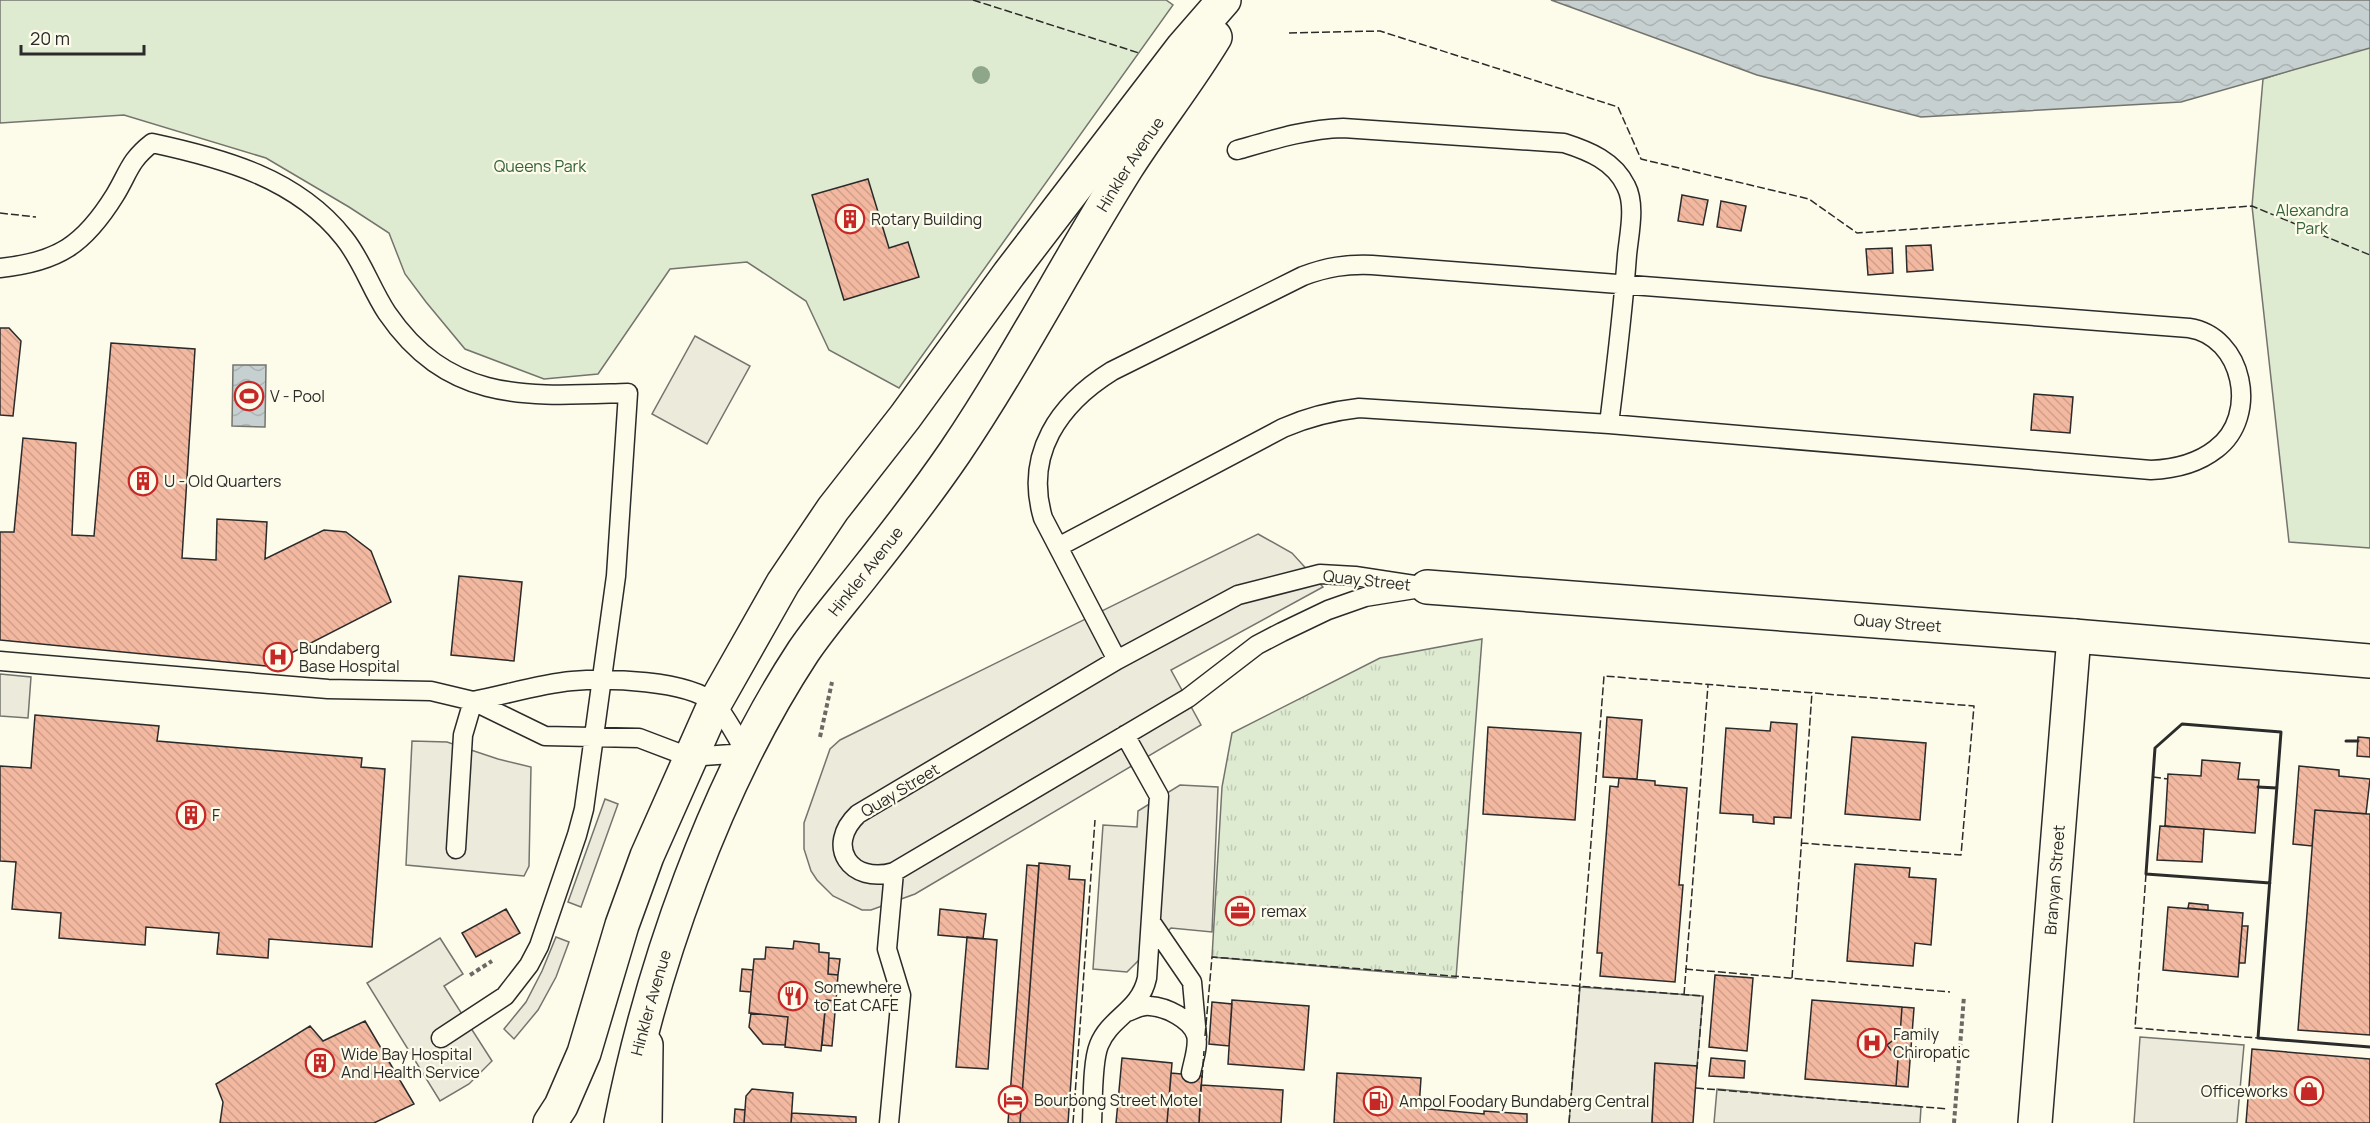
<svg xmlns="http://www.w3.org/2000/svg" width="2370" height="1123" font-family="Manrope,sans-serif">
<defs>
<pattern id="grass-tufts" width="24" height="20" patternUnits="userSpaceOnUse" patternTransform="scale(1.5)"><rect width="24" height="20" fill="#deebd1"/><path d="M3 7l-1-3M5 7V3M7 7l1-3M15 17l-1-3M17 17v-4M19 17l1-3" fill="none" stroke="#bfcab4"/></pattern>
<pattern id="water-waves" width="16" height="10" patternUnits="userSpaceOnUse" patternTransform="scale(1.5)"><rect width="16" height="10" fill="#c7d0d0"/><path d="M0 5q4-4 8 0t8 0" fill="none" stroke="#abb3b3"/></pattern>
<pattern id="building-back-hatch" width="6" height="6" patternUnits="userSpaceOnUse" patternTransform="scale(1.5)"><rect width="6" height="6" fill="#f2b8a0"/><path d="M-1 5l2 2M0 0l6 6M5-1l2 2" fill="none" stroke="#d09e8a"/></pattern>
</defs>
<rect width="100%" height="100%" fill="#fdfbea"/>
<path fill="url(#grass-tufts)" stroke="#74746e" stroke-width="1.5" d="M1482,639L1456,978L1212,957L1222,787L1232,733L1380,658Z"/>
<path fill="#deebd1" stroke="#74746e" stroke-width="1.5" d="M0,0H1166L1173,5L899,388L829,350L806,301L747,262L670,269L598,374L544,379L465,349L426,302L405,274L389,233L349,207L266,158L124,115L0,123Z
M2370,45V548L2289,542L2252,206L2263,79Z"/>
<path fill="#eceadb" stroke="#74746e" stroke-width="1.5" d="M695,336L750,366L707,444L652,414Z
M1258,534L1292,553L1323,587L1171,670L1201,725L915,894L871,910H862L833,896L817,880L811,871L804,849V823L830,749L840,740Z
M0,674L31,677L28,718L0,716Z
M412,741L447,742L498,759L531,767L529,866L524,876L406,865Z
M1180,785L1218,787L1212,932L1171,928L1127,972L1093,969L1103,825L1137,827L1138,811Z
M605,799L618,804L581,907L568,902Z
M556,937L569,942L556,977L538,1010L514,1039L504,1029L526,1002L542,971Z
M440,938L463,974L444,986L492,1061L469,1084L440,1101L367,983Z
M1580,987L1703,996L1697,1066L1655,1064L1652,1123H1569Z
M2140,1037L2244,1045L2237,1123H2134Z
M1717,1089L1921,1107L1920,1123H1714Z"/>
<path fill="url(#water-waves)" stroke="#74746e" stroke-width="1.5" d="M1551,0H2370V48L2181,102L1921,117L1757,75Z
M233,365H266L265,427L232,426Z"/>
<path fill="url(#building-back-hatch)" stroke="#2b2b2b" stroke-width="1.5" d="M868,179L889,248L908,242L919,277L844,300L812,195Z
M1682,195L1708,200L1703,225L1678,221Z
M1721,201L1746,206L1741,231L1717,227Z
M1931,245L1933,270L1907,272L1906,246Z
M1892,248L1893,273L1868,275L1866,249Z
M0,328H9L21,341L13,416L0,415Z
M111,343L195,349L182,558L216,560L217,519L267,522L265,559L324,530L346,532L371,551L391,602L266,666L0,640V532H14L23,438L76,443L72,535L94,536Z
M2034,394L2073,397L2070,433L2031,430Z
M459,576L522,582L514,661L451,655Z
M35,715L159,726L157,741L362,758L361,767L385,769L372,947L269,939L268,958L217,954L219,933L146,927L145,945L59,938L61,913L12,909L16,862L0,861V766L31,768Z
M1607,717L1642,720L1637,779L1603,777Z
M1771,722L1797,724L1791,818L1774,817V824L1753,822V815L1720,813L1726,728L1770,731Z
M1488,727L1581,733L1575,820L1483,814Z
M1852,737L1926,743L1920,820L1845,814Z
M2358,737L2370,738V757L2357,756Z
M2202,760L2240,763L2238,779L2259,780L2255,833L2165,826L2168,774L2201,776Z
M2299,766L2339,770V776L2370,779L2366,814L2315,810L2312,846L2293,844Z
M1619,778L1655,781V785L1687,788L1679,885H1683L1675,982L1600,976L1602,953H1597L1610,786L1618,787Z
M2315,810L2370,814V1035L2298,1030Z
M2160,826L2204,829L2202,862L2157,860Z
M1039,863L1070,866L1069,879L1085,880L1068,1123H1020Z
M1855,864L1910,868L1909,877L1936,879L1931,945L1915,943L1913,966L1847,961Z
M1027,865L1039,866L1020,1123H1008Z
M2189,903L2208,905V910L2188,908Z
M2168,907L2243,913L2238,977L2163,970Z
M506,909L520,933L476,957L462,933Z
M940,909L986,914L983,939L938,935Z
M2242,926H2248L2245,963H2239Z
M967,937L997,940L988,1069L956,1067Z
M794,941L819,944V952L829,953L828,974L838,975L836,1001L826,1000L821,1051L785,1047L788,1017L749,1013L754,959H765L766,947L793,949Z
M829,958L840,959L838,975L828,974Z
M742,969L753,970L751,992L740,991Z
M1715,975L1753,978L1747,1051L1709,1047Z
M826,1000L836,1001L832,1046L822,1045Z
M1232,1000L1309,1006L1304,1070L1228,1064Z
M1812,1000L1902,1007L1900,1035L1887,1045L1898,1059L1896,1086L1805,1079Z
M1212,1002L1232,1004L1229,1046L1209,1044Z
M1902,1007L1914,1008L1908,1087L1896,1086L1898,1059L1887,1045L1900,1035Z
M751,1013L788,1017L785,1045L763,1044L749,1027Z
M365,1021L414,1104L374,1123H220L223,1102L216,1084L310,1026L323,1041Z
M2252,1049L2370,1059V1123H2246Z
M1122,1058L1172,1063L1167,1123H1116Z
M1711,1058L1745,1061L1744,1078L1709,1076Z
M1655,1063L1697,1066L1693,1123H1652Z
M1171,1073L1202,1076L1199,1123H1167Z
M1337,1073L1421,1078L1419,1108L1484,1114V1111L1527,1114V1123H1334Z
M1201,1085L1283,1090L1281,1123H1199Z
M752,1089L793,1093L791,1123H744L746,1096Z
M735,1109L745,1110L744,1123H734Z
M792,1113L856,1117V1123H791Z"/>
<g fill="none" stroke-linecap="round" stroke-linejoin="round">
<g stroke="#2b2b2b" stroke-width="21">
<path id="service" d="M1237,150C1272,140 1306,129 1343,128L1564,143C1589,151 1614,161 1626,186C1636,205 1629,234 1627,255C1623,311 1616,368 1609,424
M0,268C58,262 84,245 115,195C129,172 129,161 152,143C222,158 297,178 344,238C362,260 371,289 387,313C450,405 530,396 628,393L616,576L584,809L577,835L539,946L529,965L505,996L441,1038
M1060,546L1283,428C1308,417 1332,411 1359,408L1609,424L2151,470C2175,469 2197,464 2216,449C2260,416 2243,336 2189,328L1372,265C1346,264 1327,267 1303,276L1112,371C1059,404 1024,454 1043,518L1117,660
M1320,574L1355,576L1427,587L1365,597L1328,610L1282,632L1257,645L1188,698L894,872C851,885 824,846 858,814L1117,660L1238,595Z
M0,661L328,689L431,691L473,701L545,736L639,738L689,757L746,753C739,741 723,711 714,703C687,680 607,678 572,681C539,684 505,695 473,701
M456,849L463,735L473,701
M1151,922L1192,982L1197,1037
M1127,1012C1135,1009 1142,1005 1150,1006C1166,1007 1191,1019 1196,1035C1199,1046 1193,1062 1191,1073
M889,1123L901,995L887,949L894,872
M1092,1123C1093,1102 1092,1062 1099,1045C1110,1017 1140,1011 1147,978L1159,796L1125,735"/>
</g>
<g stroke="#2b2b2b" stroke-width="36">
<g id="minor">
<path id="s1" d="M1427,587L2074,636L2370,661"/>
</g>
</g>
<g stroke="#2b2b2b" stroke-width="36">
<g id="tertiary">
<path id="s2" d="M2035,1123L2074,636"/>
</g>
</g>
<g stroke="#2b2b2b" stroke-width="36">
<path id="secondary" d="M645,1123L646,1045"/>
</g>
<g stroke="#2b2b2b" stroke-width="36">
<g id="primary">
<path d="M550,1123L561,1106L584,1053L622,925L647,856L715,703L783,583L833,509L905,417L1009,274L1183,47L1224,0"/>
<path id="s3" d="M621,1123C652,966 715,786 803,652C822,624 844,599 865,572C896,533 927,493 955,452C1017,360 1068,261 1127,167C1155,123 1188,82 1215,37"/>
</g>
</g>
<path stroke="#6a6964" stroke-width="4" stroke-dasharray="4.5 3" stroke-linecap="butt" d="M820,737L832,682
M470,975L492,961
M1954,1123L1964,996"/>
<use href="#service" stroke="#fdfbea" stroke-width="18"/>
<use href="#minor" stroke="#fdfbea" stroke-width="33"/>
<use href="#tertiary" stroke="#fdfbea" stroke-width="33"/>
<use href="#secondary" stroke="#fdfbea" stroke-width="33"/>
<use href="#primary" stroke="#fdfbea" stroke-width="33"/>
<path stroke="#2b2b2b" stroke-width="1.5" stroke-dasharray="8 3" stroke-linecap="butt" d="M973,0L1139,53
M1289,33L1380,31L1618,107L1641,159L1809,199L1857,233L2252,206L2370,255
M0,213L36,217
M2153,777L2168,779
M2146,874L2135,1028L2258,1038
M1685,969L1950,992
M1792,978L1812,692
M1684,995L1708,685
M1205,1036L1212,957L1703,996L1697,1069
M1202,1078L1204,1051
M1696,1088L1948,1109
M1073,1123L1095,820
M1569,1123L1604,676L1974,706L1961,855L1801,843"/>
<path stroke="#2b2b2b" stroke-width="3" d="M2346,741H2358
M2258,787L2277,788
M2270,883L2146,874L2155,748L2182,724L2281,732L2258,1038L2370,1047"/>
</g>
<circle fill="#8ea78a" cx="981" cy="75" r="9"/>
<defs>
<g id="building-ring" transform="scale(1.5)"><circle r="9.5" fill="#fdfbea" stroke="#c62828" stroke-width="1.5"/><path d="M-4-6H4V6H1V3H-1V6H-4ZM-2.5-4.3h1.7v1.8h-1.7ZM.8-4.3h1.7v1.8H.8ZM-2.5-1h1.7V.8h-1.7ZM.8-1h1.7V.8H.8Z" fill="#c62828"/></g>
<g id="stadium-ring" transform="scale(1.5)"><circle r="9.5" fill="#fdfbea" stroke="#c62828" stroke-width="1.5"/><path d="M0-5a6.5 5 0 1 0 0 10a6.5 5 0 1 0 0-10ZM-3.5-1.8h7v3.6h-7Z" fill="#c62828"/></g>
<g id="hospital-ring" transform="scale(1.5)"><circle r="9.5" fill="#fdfbea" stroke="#c62828" stroke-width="1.5"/><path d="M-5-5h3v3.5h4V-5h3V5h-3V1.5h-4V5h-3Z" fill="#c62828"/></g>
<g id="office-ring" transform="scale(1.5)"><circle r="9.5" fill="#fdfbea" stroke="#c62828" stroke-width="1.5"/><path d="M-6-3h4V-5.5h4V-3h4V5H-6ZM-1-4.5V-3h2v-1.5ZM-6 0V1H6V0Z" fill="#c62828"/></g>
<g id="restaurant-ring" transform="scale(1.5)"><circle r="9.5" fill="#fdfbea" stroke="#c62828" stroke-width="1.5"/><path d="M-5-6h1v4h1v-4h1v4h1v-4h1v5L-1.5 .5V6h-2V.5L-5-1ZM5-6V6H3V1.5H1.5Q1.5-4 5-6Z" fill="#c62828"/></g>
<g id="shop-ring" transform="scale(1.5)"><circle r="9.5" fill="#fdfbea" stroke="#c62828" stroke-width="1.5"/><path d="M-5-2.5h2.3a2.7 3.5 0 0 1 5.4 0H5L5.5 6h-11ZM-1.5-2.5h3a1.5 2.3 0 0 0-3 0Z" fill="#c62828"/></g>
<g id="hotel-ring" transform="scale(1.5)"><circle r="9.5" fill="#fdfbea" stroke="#c62828" stroke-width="1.5"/><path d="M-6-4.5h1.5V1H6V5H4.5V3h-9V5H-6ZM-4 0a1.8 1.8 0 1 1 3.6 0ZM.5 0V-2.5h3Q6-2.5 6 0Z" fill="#c62828"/></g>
<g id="fuel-ring" transform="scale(1.5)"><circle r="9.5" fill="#fdfbea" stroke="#c62828" stroke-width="1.5"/><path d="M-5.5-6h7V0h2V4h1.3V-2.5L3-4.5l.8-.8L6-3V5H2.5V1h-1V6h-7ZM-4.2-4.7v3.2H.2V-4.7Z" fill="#c62828"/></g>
</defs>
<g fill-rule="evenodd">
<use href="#building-ring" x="850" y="219"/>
<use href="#stadium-ring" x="249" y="396"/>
<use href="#building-ring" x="143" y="481"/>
<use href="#hospital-ring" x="278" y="657"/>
<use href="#building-ring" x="191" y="815"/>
<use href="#office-ring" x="1240" y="911"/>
<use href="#restaurant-ring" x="793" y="996"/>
<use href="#hospital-ring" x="1872" y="1043"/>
<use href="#building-ring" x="320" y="1063"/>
<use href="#shop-ring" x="2309" y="1091"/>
<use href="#hotel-ring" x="1013" y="1100"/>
<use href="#fuel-ring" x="1378" y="1101"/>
</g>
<g text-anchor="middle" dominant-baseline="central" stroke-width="4.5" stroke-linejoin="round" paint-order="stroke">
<g font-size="16" fill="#2b2b2b" stroke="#fdfbea">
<text stroke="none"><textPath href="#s3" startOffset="1096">Hinkler Avenue</textPath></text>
<text stroke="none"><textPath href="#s3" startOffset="610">Hinkler Avenue</textPath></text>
<text transform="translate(1367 580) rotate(6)">Quay Street</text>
<text stroke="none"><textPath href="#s1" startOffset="472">Quay Street</textPath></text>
<text transform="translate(900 790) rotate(-31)">Quay Street</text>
<text stroke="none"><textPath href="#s2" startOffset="244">Branyan Street</textPath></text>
<text stroke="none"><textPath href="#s3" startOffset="124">Hinkler Avenue</textPath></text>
</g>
<g font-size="16" fill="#34623c" stroke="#fdfbea">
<text x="540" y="166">Queens Park</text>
<text x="2312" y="210">Alexandra<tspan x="2312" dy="18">Park</tspan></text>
</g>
<g font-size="16" fill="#2b2b2b" stroke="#fdfbea" text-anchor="start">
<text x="871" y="219">Rotary Building</text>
<text x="270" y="396">V - Pool</text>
<text x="164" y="481">U - Old Quarters</text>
<text x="299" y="648">Bundaberg<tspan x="299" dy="18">Base Hospital</tspan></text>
<text x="212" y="815">F</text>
<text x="1261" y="911">remax</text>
<text x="814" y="987">Somewhere<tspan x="814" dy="18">to Eat CAFE</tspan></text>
<text x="1893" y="1034">Family<tspan x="1893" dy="18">Chiropatic</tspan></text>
<text x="341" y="1054">Wide Bay Hospital<tspan x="341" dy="18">And Health Service</tspan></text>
<text x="2288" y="1091" text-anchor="end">Officeworks</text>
<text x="1034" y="1100">Bourbong Street Motel</text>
<text x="1399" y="1101">Ampol Foodary Bundaberg Central</text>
</g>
</g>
<path d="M21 45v9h123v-9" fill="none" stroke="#2b2b2b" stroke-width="3"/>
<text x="30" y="45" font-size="18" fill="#2b2b2b" stroke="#fdfbea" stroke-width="4.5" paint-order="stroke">20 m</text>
</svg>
